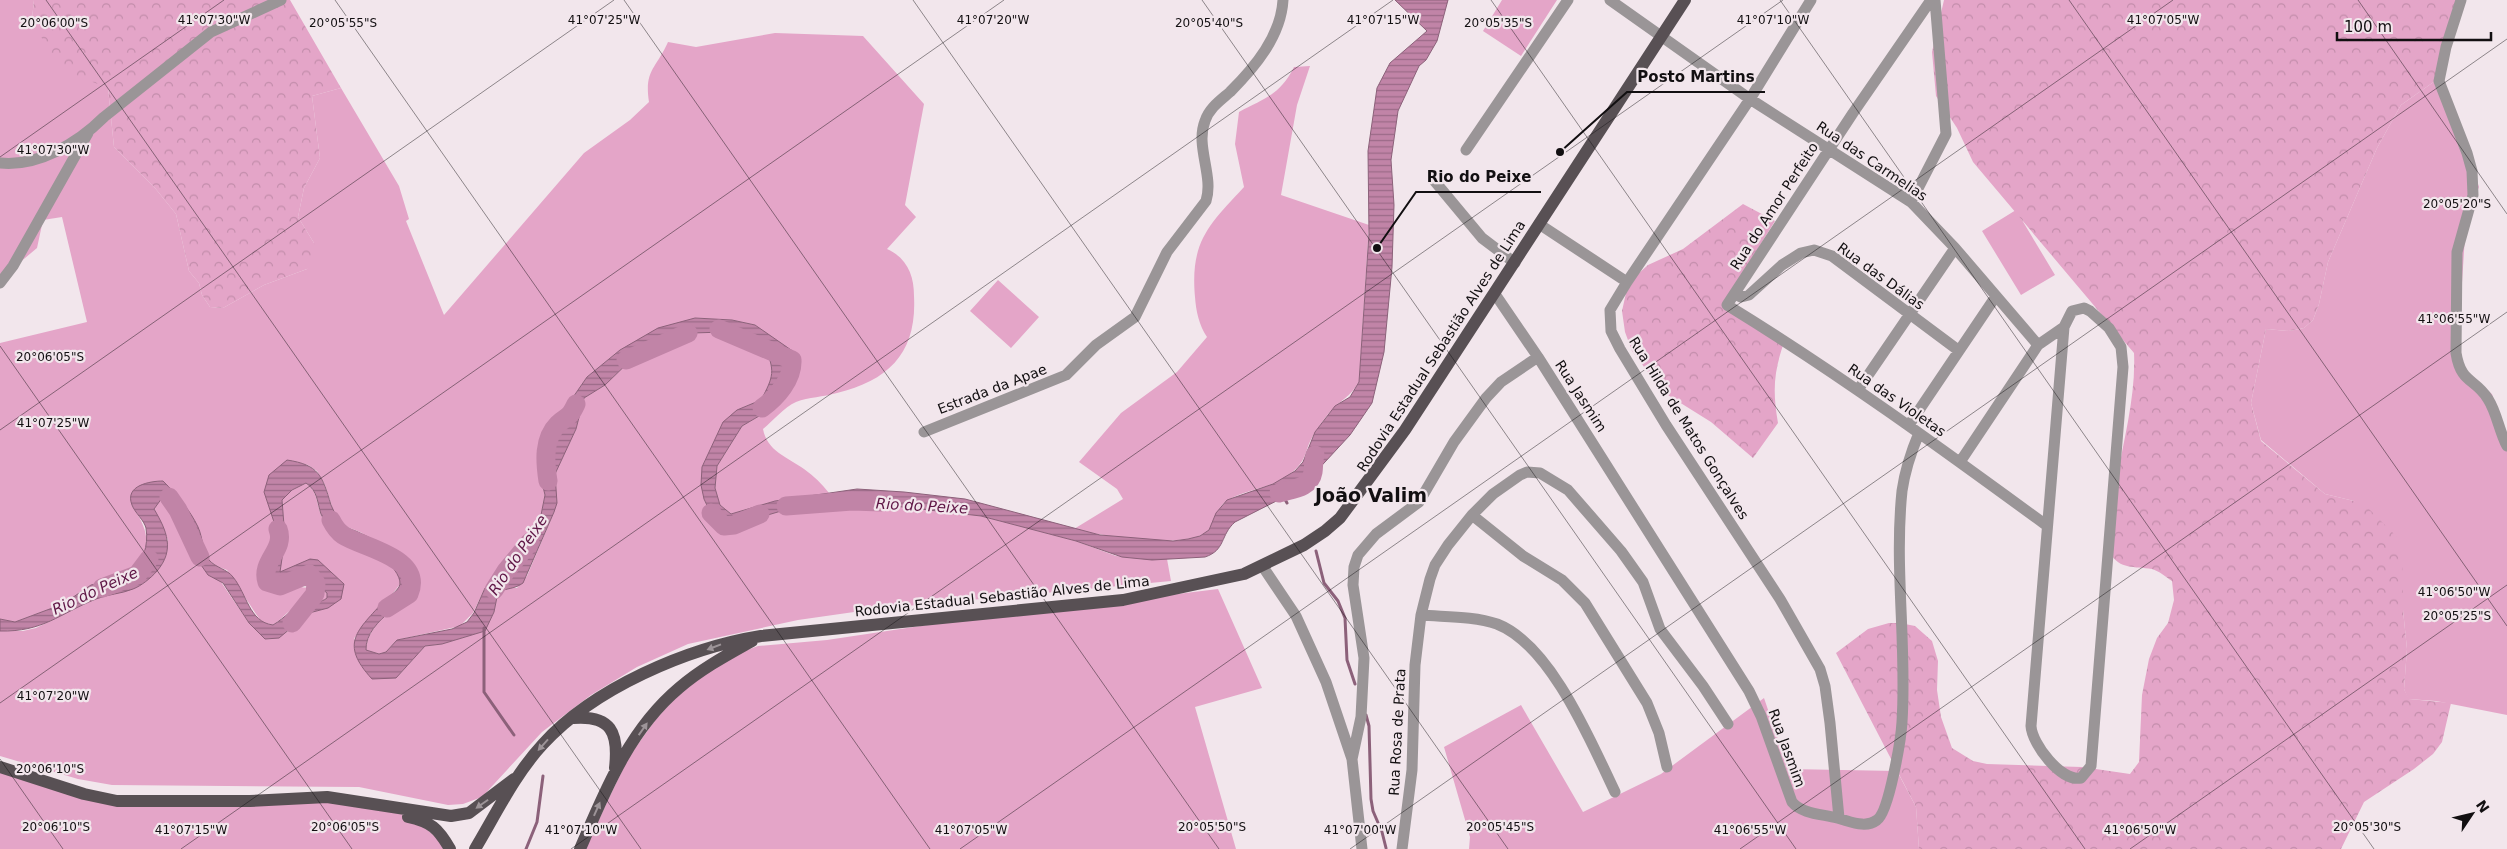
<svg xmlns="http://www.w3.org/2000/svg" width="2507" height="849" font-family="'DejaVu Sans',sans-serif">
<defs>
<pattern id="forest-crowns" width="20" height="18" patternUnits="userSpaceOnUse" patternTransform="scale(1.25)"><rect width="20" height="18" fill="#e4a5c8"/><path d="M2 6a3 3 0 1 1 6 0M12 15a3 3 0 1 1 6 0" fill="none" stroke="#c38dab"/></pattern>
<pattern id="water-rules" width="6" height="5" patternUnits="userSpaceOnUse" patternTransform="scale(1.25)"><rect width="6" height="5" fill="#c184a7"/><path d="M0 2.5h6" fill="none" stroke="#9b6a87"/></pattern>
</defs>
<rect width="100%" height="100%" fill="#f2e6ec"/>
<path fill="#e4a5c8" d="M0,0H34L32,19L108,88L114,147L155,188L176,214L189,271L199,283L202,295L210,307L223,308L264,285L307,269L314,243L298,217L304,188L320,158L312,96L341,88L399,186L409,219L406,221L444,315L584,153L630,120L649,102C644,70 656,69 668,42L696,47L775,33L863,36L924,104L905,205L916,217L887,249C907,258 914,275 914,296C917,352 890,380 837,393C823,397 809,397 796,402C784,407 773,421 763,429C767,451 787,457 804,469C814,476 822,484 829,493L775,501L731,514L720,505L715,488L717,466L742,426L771,409L794,360L793,352L755,325L732,320L695,318L620,350L587,377L567,406L539,470L545,495L541,515L510,567L485,588L473,613L460,626L397,640L386,652L379,654L366,650C366,624 403,602 417,583L362,533L343,525L334,513L325,485L317,471L308,465L287,460L275,521L276,546L267,570C277,575 290,584 301,587C311,589 318,585 327,593V598C318,605 303,602 292,609C285,614 280,621 273,625L262,623L227,570L216,566L210,561L204,550L198,528L163,481L132,505C151,535 151,546 133,577L91,585L63,604L15,622L0,619V343L87,322L62,217L43,220L37,248L0,279Z
M1502,0H1557L1521,56L1483,31Z
M1310,66L1297,105L1281,195L1369,225L1359,382C1350,396 1347,396 1336,406C1329,412 1322,422 1317,430C1301,451 1312,460 1284,478C1267,489 1245,490 1228,500C1215,508 1217,523 1208,531C1186,550 1101,536 1074,529L1123,499L1117,489L1079,462L1121,413L1177,372L1207,337C1199,325 1196,311 1195,297C1190,241 1209,225 1244,187L1235,144L1239,112C1265,98 1280,95 1294,67Z
M2435,81H2444L2479,187L2466,220L2459,330V362L2470,377L2492,394L2507,444V715L2436,701L2408,699L2404,689L2407,649L2403,610L2354,501L2325,494L2261,440L2251,403L2266,329L2289,331L2304,328L2313,320L2319,304L2328,262L2377,148L2401,105Z
M2016,210L2055,275L2021,295L1982,231Z
M998,280L1039,317L1011,348L970,311Z
M706,331L725,332L765,347C775,372 774,376 761,400L744,407L704,462V499L713,518L724,528L808,503L842,500L981,516L1076,541L1116,556L1167,559L1171,581L875,609L798,620L688,644L637,667L591,695L542,732L482,797L463,804L448,805L359,787L112,785L78,779L0,756V631H23L36,628L95,599L131,589L168,540L154,509L162,497C176,503 187,524 191,538L249,623L265,638L271,639L291,630L296,622L309,613L328,608L340,580L336,577L279,573L285,538L282,500L292,490L306,483C318,492 316,502 321,515C325,523 337,531 344,538C358,536 366,545 377,553C386,559 402,570 401,582C401,586 360,629 354,639L396,678L425,646L442,644L485,631L494,612L498,592L507,588H517L527,576L554,512L555,474L576,429L584,398L605,385L637,354L692,333Z
M1218,589L1262,688L1195,707L1236,849H585L628,758L656,719L681,692L703,675L742,652L758,646L827,640L927,625Z
M1764,698L1788,769L1897,771L1916,807L1919,849H1469L1470,837L1444,747L1521,705L1583,812L1661,774Z
M0,770L82,796L352,801L412,817L450,849H0Z"/>
<path fill="url(#forest-crowns)" d="M34,0H290L341,88L312,96L320,158L304,188L298,217L314,243L319,259L307,269L264,285L223,308L210,307L202,295L199,283L189,271L176,214L155,188L114,147L108,88L67,72L49,52L32,19Z
M1944,0H2462L2435,81L2401,105L2377,148L2328,262L2319,304L2313,320L2304,328L2289,331L2266,329L2251,403L2261,441L2325,494L2354,501L2369,509L2398,538L2402,553L2403,610L2407,649L2404,689L2409,699L2451,703L2442,742L2433,754L2414,769L2364,802L2341,849H1919L1916,807L1836,653L1868,629L1889,623H1900L1915,626L1932,641L1938,661L1937,690L1941,717L1952,748L1973,761L1987,764L2082,767L2130,774L2139,762L2142,695L2149,659L2157,638L2168,623L2174,600L2172,581C2166,577 2159,571 2152,569C2134,566 2120,570 2110,553C2112,528 2113,503 2117,479C2124,438 2136,395 2134,353L1973,162L1957,128L1936,96L1932,52Z
M1743,204L1775,221L1726,300L1786,337C1774,369 1772,389 1778,423L1753,458L1711,422L1663,392L1632,351L1625,332L1622,311L1626,293L1638,274L1648,265L1683,249Z"/>
<path fill="url(#water-rules)" stroke="#8c617a" d="M1395,0H1448L1437,41L1426,60L1419,66L1398,111L1391,160L1394,205L1392,267L1384,352L1372,403L1350,435L1300,489L1235,522C1220,535 1226,550 1205,557L1152,560L1122,557L1076,541L981,516L842,500L808,503L724,528L713,518L704,499L701,485L702,467L723,422L737,410L761,400C774,376 775,371 765,347L725,332L692,333L637,354L605,385L584,398L576,429L555,474L557,503L554,512L523,583C515,589 507,588 498,592L494,612L485,631L442,644L425,646L396,678L372,679C339,643 357,631 385,600C390,596 396,592 399,587C407,573 365,539 353,537C348,536 343,538 338,537C331,531 325,523 321,514C317,502 318,491 306,483L292,490L282,500L285,538L280,572L310,559L318,560L344,584L341,599L328,608L309,613L279,638L265,639L249,623L223,583L208,575L199,562L187,526L166,499L162,498L154,509C167,531 175,550 157,571C151,578 141,586 133,589C121,594 108,594 96,599C59,614 43,632 0,631V619L15,622L63,604L91,585L133,577C142,561 149,547 146,528C144,520 135,513 132,505C124,485 151,481 163,481C177,495 190,510 198,527C203,538 202,550 209,560C216,568 227,569 233,577C247,594 249,622 273,625C285,618 294,606 308,603C315,601 321,603 327,598V593C311,578 285,593 268,578L267,570L276,546V528L264,492L269,475L287,460C319,465 322,475 331,505C334,511 337,520 342,525C347,529 355,530 360,533C382,543 403,559 417,579C416,601 365,618 366,650L379,654L386,652L397,640L452,629L467,622L474,613L485,588L510,567L541,515L545,495L539,470L567,406L587,377L620,350L658,328L695,318L732,320L755,325L794,352L795,356L771,409L742,426L717,466L715,488L720,505L731,514L775,501L857,489L904,492L965,499L1100,535L1173,541L1188,539L1200,536L1209,530L1216,513L1227,500L1273,484L1295,471L1303,462L1315,432L1335,406L1350,397L1359,382L1369,234L1368,151L1377,88L1390,63L1427,31Z"/>
<g fill="none" stroke-linecap="round" stroke-linejoin="round">
<path stroke="#8c617a" stroke-width="3" d="M1282,494L1287,503
M1316,551L1324,583L1338,601L1345,618L1347,660L1355,684
M484,628V692L514,735
M1366,715L1369,726L1371,799L1373,811L1382,832L1386,848
M526,849L537,822L543,776"/>
<path stroke="#c184a7" stroke-width="19" d="M719,329L792,360C793,379 777,397 762,408
M626,360L688,333
M548,481C545,462 543,439 558,424C568,415 569,419 576,404
M1279,493C1291,489 1310,489 1313,472C1314,466 1313,461 1315,455
M169,497L178,510L200,557
M786,506L852,501L881,502
M711,513L724,526L734,525L760,514
M331,520C334,526 337,531 343,535C363,548 424,557 409,594L387,608
M278,529C286,550 260,561 267,582L280,586L309,574L316,583L315,594L292,623
M102,588L137,575L149,559
M494,590L506,571L530,542"/>
<path stroke="#9a9597" stroke-width="11" d="M1610,0L1750,99L1911,202L1955,248L2038,345
M1811,0L1750,99L1627,282L1610,310L1611,331L1620,349L1666,425L1780,599L1820,669L1825,686L1830,723L1839,818
M1931,0L1853,113L1727,305C1838,373 1942,449 2046,525
M2461,0L2446,47L2439,81L2467,153L2472,171L2473,195L2457,252L2456,353C2461,384 2475,378 2488,399C2497,413 2499,431 2507,446
M1466,150L1568,0
M0,163C38,167 78,143 104,117L211,32L281,0
M1432,178L1482,238L1515,263
M1911,202L1946,134L1935,0
M1539,224L1627,282
M0,283L13,266L88,133
M1495,294L1538,357L1749,691L1761,716L1792,802C1802,814 1822,814 1837,818C1850,821 1865,829 1877,820C1889,812 1901,739 1902,722C1907,645 1894,568 1902,491C1905,470 1911,452 1919,433
M1735,294L1741,297L1749,295L1782,265L1801,253L1814,250L1832,256L1958,350
M1858,390L1955,248
M1909,425L1996,296
M924,432L1066,375L1096,345L1135,317L1167,252L1206,201C1214,176 1195,146 1205,121C1209,108 1221,100 1230,92C1255,67 1281,36 1283,0
M1960,462L2038,345L2064,327L2072,311L2084,308L2090,311L2109,328L2121,347L2123,367L2091,766L2081,778C2061,782 2032,744 2031,726L2064,327
M1472,515L1523,556L1562,580L1585,603L1647,703L1659,733L1667,767
M1263,567L1296,616L1326,682L1352,759L1362,849
M1421,615C1445,617 1474,616 1497,624C1551,645 1591,742 1615,792
M1352,759L1361,717L1364,658L1353,585L1354,567L1358,555L1376,534L1419,502L1454,442L1486,398L1501,382L1538,357
M1402,849L1412,770L1415,665L1421,615L1430,579L1435,565L1448,545L1472,515L1493,494L1520,475L1527,472L1540,473L1568,490L1621,551L1643,582L1660,629L1703,686L1728,724"/>
<path stroke="#585054" stroke-width="12" d="M573,718C611,715 619,732 615,768
M0,767L84,794L117,801H250L327,797L451,816L469,813L514,779
M408,817C431,822 438,828 450,849
M475,849C496,814 515,774 543,744C594,688 687,648 761,636L1123,600L1244,574L1304,545L1325,531L1340,518L1405,430L1685,0
M580,849C605,791 629,730 679,688C701,669 727,655 752,641"/>
</g>
<defs><path id="oneway-solid" d="M-6-.8H1V-3.2L6.5 0L1 3.2V.8H-6Z" transform="scale(1.25)"/></defs>
<g fill="#9d9498">
<use href="#oneway-solid" transform="translate(714 647) rotate(159)"/>
<use href="#oneway-solid" transform="translate(643 729) rotate(-55)"/>
<use href="#oneway-solid" transform="translate(543 745) rotate(132)"/>
<use href="#oneway-solid" transform="translate(482 804) rotate(145)"/>
<use href="#oneway-solid" transform="translate(597 809) rotate(-66)"/>
</g>
<path fill="none" stroke="#120f11" stroke-width="1" stroke-opacity="0.45" d="M46,0L641,849M335,0L930,849M624,0L1219,849M913,0L1508,849M1202,0L1796,849M1491,0L2085,849M1780,0L2374,849M2069,0L2507,626M2358,0L2507,214M0,157L224,0M0,346L352,849M0,430L614,0M0,703L1004,0M0,759L63,849M181,849L1393,0M571,849L1783,0M960,849L2173,0M1350,849L2507,39M1740,849L2507,312M2130,849L2507,585"/>
<g text-anchor="middle" dominant-baseline="central" stroke-width="4.5" stroke-linejoin="round" paint-order="stroke">
<g font-size="14" fill="#120f11" stroke="#f2e6ec">
<text transform="translate(1872 161) rotate(34)">Rua das Carmelias</text>
<text transform="translate(1774 206) rotate(-57)">Rua do Amor Perfeito</text>
<text transform="translate(1881 276) rotate(36)">Rua das Dálias</text>
<text transform="translate(1441 346) rotate(-57)">Rodovia Estadual Sebastião Alves de Lima</text>
<text transform="translate(992 389) rotate(-21)">Estrada da Apae</text>
<text transform="translate(1581 396) rotate(57)">Rua Jasmim</text>
<text transform="translate(1897 400) rotate(35)">Rua das Violetas</text>
<text transform="translate(1689 428) rotate(58)">Rua Hilda de Matos Gonçalves</text>
<text transform="translate(1002 596) rotate(-6)">Rodovia Estadual Sebastião Alves de Lima</text>
<text transform="translate(1397 732) rotate(-87)">Rua Rosa de Prata</text>
<text transform="translate(1787 748) rotate(70)">Rua Jasmim</text>
</g>
<g font-size="15" font-style="italic" fill="#5f1646" stroke="#f2e6ec">
<text transform="translate(922 506) rotate(3)">Rio do Peixe</text>
<text transform="translate(518 555) rotate(-56)">Rio do Peixe</text>
<text transform="translate(95 591) rotate(-25)">Rio do Peixe</text>
</g>
<g font-size="19" font-weight="bold" fill="#120f11" stroke="#f2e6ec">
<text x="1371" y="495">João Valim</text>
</g>
</g>
<g font-size="12" text-anchor="middle" fill="#120f11" stroke="#f2e6ec" stroke-width="4.5" stroke-linejoin="round" paint-order="stroke">
<text x="1383" y="24">41°07'15"W</text>
<text x="1773" y="24">41°07'10"W</text>
<text x="214" y="24">41°07'30"W</text>
<text x="604" y="24">41°07'25"W</text>
<text x="993" y="24">41°07'20"W</text>
<text x="2163" y="24">41°07'05"W</text>
<text x="54" y="27">20°06'00"S</text>
<text x="343" y="27">20°05'55"S</text>
<text x="1209" y="27">20°05'40"S</text>
<text x="1498" y="27">20°05'35"S</text>
<text x="53" y="154">41°07'30"W</text>
<text x="2457" y="208">20°05'20"S</text>
<text x="2454" y="323">41°06'55"W</text>
<text x="50" y="361">20°06'05"S</text>
<text x="53" y="427">41°07'25"W</text>
<text x="2454" y="596">41°06'50"W</text>
<text x="2457" y="620">20°05'25"S</text>
<text x="53" y="700">41°07'20"W</text>
<text x="50" y="773">20°06'10"S</text>
<text x="56" y="831">20°06'10"S</text>
<text x="345" y="831">20°06'05"S</text>
<text x="1212" y="831">20°05'50"S</text>
<text x="1500" y="831">20°05'45"S</text>
<text x="2367" y="831">20°05'30"S</text>
<text x="191" y="834">41°07'15"W</text>
<text x="581" y="834">41°07'10"W</text>
<text x="971" y="834">41°07'05"W</text>
<text x="1360" y="834">41°07'00"W</text>
<text x="1750" y="834">41°06'55"W</text>
<text x="2140" y="834">41°06'50"W</text>
</g>
<path fill="none" stroke="#120f11" stroke-width="2" d="M1560 152L1627 92H1765M1377 248L1416 192H1541"/>
<g fill="#120f11" stroke="#f2e6ec" stroke-width="2">
<circle cx="1560" cy="152" r="5"/>
<circle cx="1377" cy="248" r="5"/>
</g>
<g font-size="15" text-anchor="middle" font-weight="bold" fill="#120f11" stroke="#f2e6ec" stroke-width="4.5" stroke-linejoin="round" paint-order="stroke">
<text x="1696" y="82">Posto Martins</text>
<text x="1479" y="182">Rio do Peixe</text>
</g>
<g transform="translate(2472 814) rotate(55)" stroke="#f2e6ec" stroke-width="4" paint-order="stroke">
<path d="M0-4L9 19L0 12L-9 19Z" fill="#120f11"/>
<text y="-8" font-size="14" font-weight="bold" text-anchor="middle" fill="#120f11">N</text>
</g>
<path d="M2337 32v8h154v-8" fill="none" stroke="#120f11" stroke-width="2.5"/>
<text x="2344" y="32" font-size="15" fill="#120f11" stroke="#f2e6ec" stroke-width="4" paint-order="stroke">100 m</text>
</svg>
